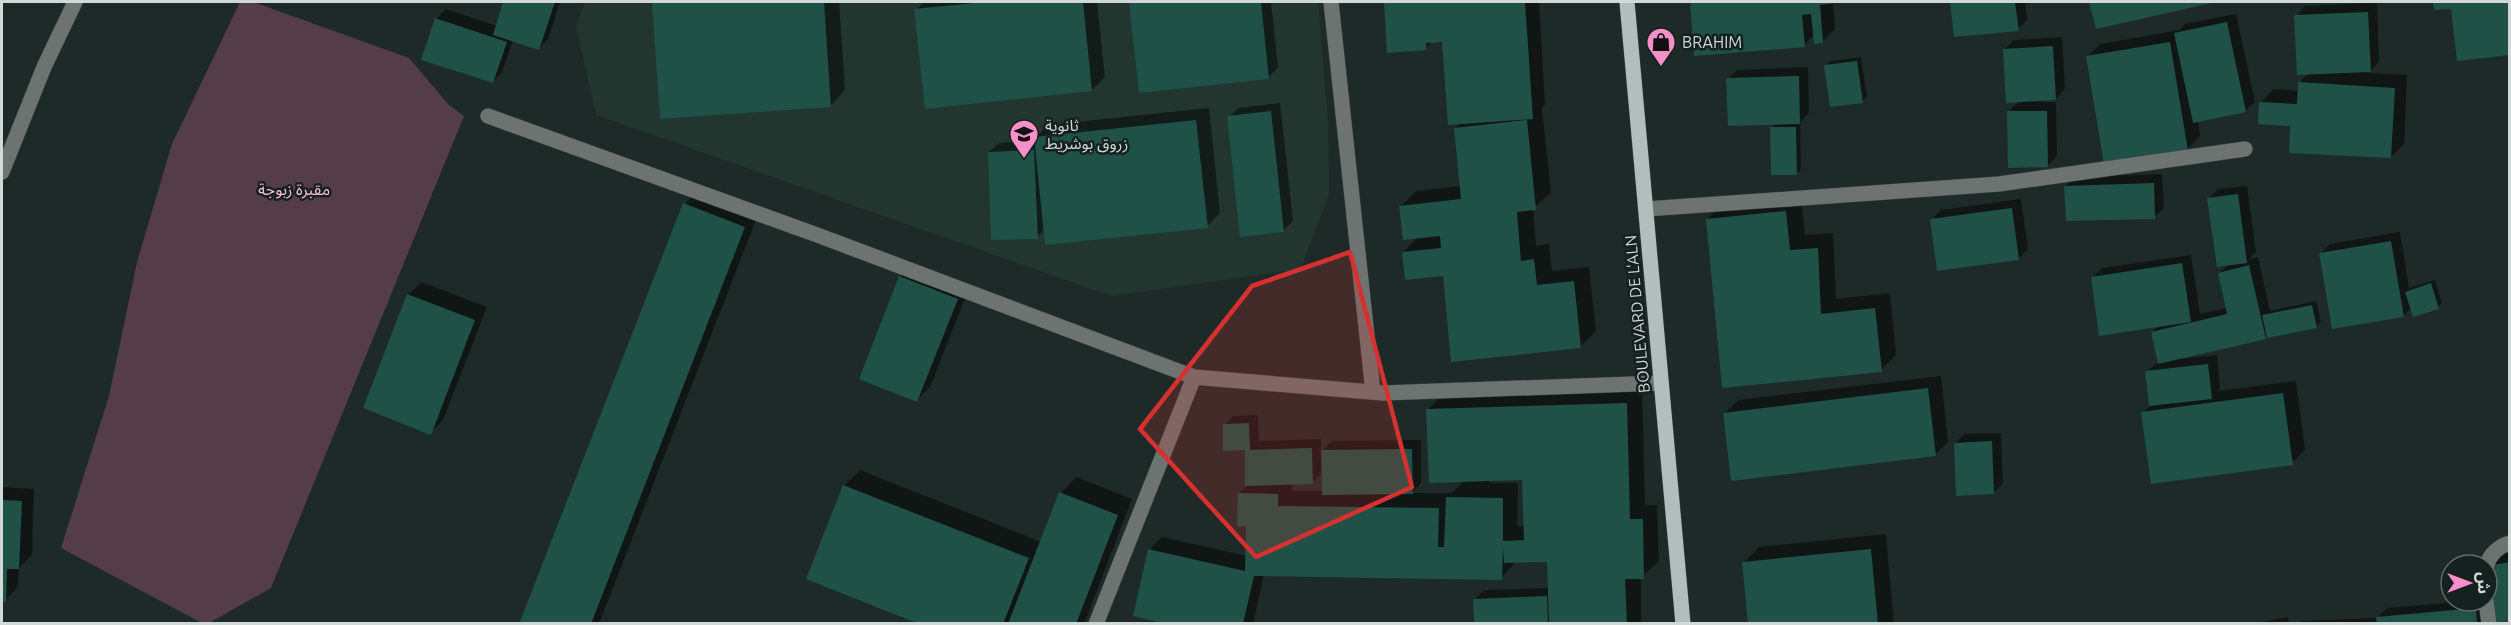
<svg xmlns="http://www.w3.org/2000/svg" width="2511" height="625" font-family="Ubuntu,'Noto Sans Arabic',sans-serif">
<rect width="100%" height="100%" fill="#1e2a27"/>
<path fill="#22352f" d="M585,2H1318L1328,123L1329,194L1301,269L1111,296L596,115L576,26Z"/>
<path fill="#543d48" d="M240,2H253L409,58L449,105L464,116L271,588L209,623H202L61,548L109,396L137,262L172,144Z"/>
<path fill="#0007" fill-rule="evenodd" d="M505,2H560L548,39L539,48L513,40L502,72L493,82L436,19L446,9L497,26Z
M653,2H839L845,90L830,106L661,117Z
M924,2H1097L1105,77L1092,90L916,10Z
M1131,2H1271L1278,68L1268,77L1140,91Z
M1385,2H1539L1545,104L1542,108L1551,193L1533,208L1536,246L1549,244L1552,271L1589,267L1596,331L1580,347L1403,252L1419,236L1401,206L1416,191L1461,186L1455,128L1461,122L1443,41H1432L1425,48L1388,51Z
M1691,2H1838H1833L1835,29L1822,42L1814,35L1804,45L1695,54Z
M1952,2H2025L2027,20L2018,29L1955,36Z
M2091,2H2213L2097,28Z
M2435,2H2510V54L2453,7L2436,9Z
M2377,3L2379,62L2368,73L2407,75L2404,144L2391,157L2292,124L2261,102L2274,89L2299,91V83L2309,73L2296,16L2305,6Z
M2236,14L2255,102L2245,111L2198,121L2200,136L2187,149L2087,57L2100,44L2180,30L2185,24Z
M2062,37L2065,89L2056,99H2043L2044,102H2056L2057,156L2048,165L2008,112L2020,100L2005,49L2014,40Z
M1861,57L1867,97L1862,102L1826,65L1830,61Z
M1808,67L1809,113L1800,122L1801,169L1797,173L1771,128L1776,123L1728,79L1737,70Z
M1280,103L1293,221L1284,230L1229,117L1238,108Z
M1209,108L1220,213L1207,226L1045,229L1037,237L989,152L999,143L1036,141L1035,138L1048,125Z
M2162,174L2164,208L2154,217L2066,186L2075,177Z
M2247,186L2256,252L2249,259L2258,257L2270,311L2316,301L2321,322L2316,326L2268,334L2265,337L2179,357V359L2217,355L2220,388L2218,391L2296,381L2305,450L2292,463L2143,413L2151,405L2147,371L2159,362L2152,332L2159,326L2092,278L2102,268L2191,255L2200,314L2227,308L2219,273L2229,264L2209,199L2218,189Z
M700,189L759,212L599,624H521L685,204Z
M1801,196L1805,235L1833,233L1836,299L1890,293L1896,355L1881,370L1707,219L1723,204Z
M2021,199L2028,249L2018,259L1932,219L1941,210Z
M2400,232L2409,288L2435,280L2442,303L2438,307H2412L2403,316L2321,253L2330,244Z
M913,264L970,286L930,387L917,400L900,277Z
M421,282L487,307L443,420L430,433L408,295Z
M1941,376L1948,442L1935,455L1725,413L1738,400Z
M1642,388L1645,505H1657L1659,562L1641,577V624H1475L1474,600L1484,590L1549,588V561H1517L1501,578L1264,574L1253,624H1172L1149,550L1162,537L1247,556L1248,525L1239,493L1247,486L1246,449L1224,425L1233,416L1258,415L1259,441L1321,439V452L1332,441L1421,440V483L1412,493H1452L1464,481L1428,409L1443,394ZM1323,472V491H1292V483H1312ZM1524,479L1525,526H1517L1518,483H1489V480Z
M2001,433L2003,483L1993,493L1955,443L1965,434Z
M860,470L1041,542L1061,493L1076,477L1132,499L1084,624H923L844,486Z
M2,487L34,489L32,555L19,568L18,587L5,600H2Z
M1886,534L1894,624H1750L1744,562L1759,547Z
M2510,552V619L2487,585L2497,554Z
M2467,601H2485L2487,624H2298L2300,621L2377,618L2387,608Z
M2288,617L2289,624H2251Z"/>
<path fill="#1f5146" d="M503,2H555L539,50L493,35Z
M652,2H824L831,107L660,119Z
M985,2H1083L1092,91L925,109L914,9Z
M1129,2H1261L1269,79L1139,93Z
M1384,2H1525L1533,119L1448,125L1442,42L1426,43V50L1387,53Z
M1690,2H1836V3L1820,5L1823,43L1814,44L1811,14L1802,15L1805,47L1694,56Z
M1950,2H2015L2019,31L1954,37Z
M2089,2H2216L2096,29Z
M2433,2H2510V55L2457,61L2451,9L2434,10Z
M2368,12L2371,72L2297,75L2294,15Z
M435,18L507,42L493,83L421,60Z
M2227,22L2246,112L2193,123L2174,33Z
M2170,42L2188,151L2104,164L2086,56Z
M2053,46L2056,100L2006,103L2003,49Z
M1857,61L1863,103L1830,107L1824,65Z
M1799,76L1800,124L1728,126L1726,78Z
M2298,82L2395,88L2391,158L2289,153L2290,126L2258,124L2259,102L2297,104Z
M1271,111L1284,232L1240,237L1227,116Z
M2007,111H2047L2048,167L2008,168Z
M1196,120L1208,228L1045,245L1034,137Z
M1527,120L1536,210L1517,212L1521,261L1534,259L1537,285L1574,281L1581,348L1451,362L1443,276L1405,280L1402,252L1441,248L1440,236L1403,240L1399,206L1461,199L1454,128Z
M1770,127H1796L1797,175H1771Z
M1034,150L1038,239L991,240L988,152Z
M2154,183L2155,219L2066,221L2064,186Z
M2238,194L2247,263L2217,267L2207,198Z
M683,203L745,227L591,624H519Z
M2012,208L2019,260L1937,271L1930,219Z
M1786,211L1790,250L1818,248L1821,314L1875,308L1882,372L1722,388L1706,219Z
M2391,241L2404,317L2332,329L2319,253Z
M2182,263L2191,322L2099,336L2091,277Z
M2249,265L2266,339L2158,364L2151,332L2227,314L2218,273Z
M899,276L958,299L917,402L859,379Z
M2431,283L2439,309L2413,317L2405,292Z
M407,294L475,320L431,435L363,408Z
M2312,305L2317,328L2267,338L2262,315Z
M2208,364L2212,399L2149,406L2145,371Z
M1928,388L1936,456L1731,481L1723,413Z
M2283,393L2293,465L2151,484L2141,412Z
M1627,403L1630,519H1643L1644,579H1625L1627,624H1549L1547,562L1504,563L1503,547L1502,580L1254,576L1243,624H1166L1133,616L1148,549L1245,571L1246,526H1237L1238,493L1278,494V506L1439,508L1438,547H1444L1446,497L1503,498V541L1524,540L1522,480L1429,483L1426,409Z
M1249,423L1250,450L1312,448L1313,484L1245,486V450L1223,451V424Z
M1992,441L1994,494L1956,496L1954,443Z
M1412,449L1413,494L1322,495L1321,450Z
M843,485L1029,558L1003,624H919L806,579Z
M1059,492L1118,515L1076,624H1008Z
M2,500L22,501L19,569H7L6,602L2,601Z
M1871,549L1878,624H1748L1742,562Z
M2510,562V621L2492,623L2487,594V566Z
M1547,596L1548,624H1474L1473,599Z
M2476,608L2477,624H2377L2376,617Z"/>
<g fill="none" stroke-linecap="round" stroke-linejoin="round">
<g stroke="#3b4643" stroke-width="16">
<path id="minor" d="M1331,2L1373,392
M488,116L820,236L1194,377L1383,393L1661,383
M2,172L44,67L75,2
M1646,209L1999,184L2245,149
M2487,565C2489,555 2500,545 2510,543
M2486,601L2489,624
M1096,624L1194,377"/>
</g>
<g stroke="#3b4643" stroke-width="16">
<path id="major" d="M1627,2L1683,624"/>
</g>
<use href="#minor" stroke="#6d7371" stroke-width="15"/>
<use href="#major" stroke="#b2bebb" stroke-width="15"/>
</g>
<path fill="#d63131" fill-opacity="0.2" stroke="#d63131" stroke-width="4.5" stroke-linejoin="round" d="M1350,252L1412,487L1256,557L1140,429L1252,286Z"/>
<defs>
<g id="shop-pin" transform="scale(1.5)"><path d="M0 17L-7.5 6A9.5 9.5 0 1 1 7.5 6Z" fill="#f98fc9" stroke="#15211e"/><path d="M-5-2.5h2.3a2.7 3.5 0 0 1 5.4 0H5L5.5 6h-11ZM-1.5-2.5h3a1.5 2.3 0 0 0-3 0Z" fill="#111"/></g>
<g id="school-pin" transform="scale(1.5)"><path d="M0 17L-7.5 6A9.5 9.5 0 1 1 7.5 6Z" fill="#f98fc9" stroke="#15211e"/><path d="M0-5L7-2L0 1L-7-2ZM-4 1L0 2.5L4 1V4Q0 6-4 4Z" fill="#111"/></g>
</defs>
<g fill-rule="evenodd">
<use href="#shop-pin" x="1661" y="42"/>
<use href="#school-pin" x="1024" y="134"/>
</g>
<g text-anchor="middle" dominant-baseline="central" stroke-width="5" stroke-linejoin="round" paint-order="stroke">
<g font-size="16" fill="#d1d9d7" stroke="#15211e" text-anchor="start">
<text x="1682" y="42">BRAHIM</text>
<text x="1045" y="125">ثانوية<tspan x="1045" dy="18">زروق بوشريط</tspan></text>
</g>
<g font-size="16" fill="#ffbcde" stroke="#15211e">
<text x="294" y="189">مقبرة زبوجة</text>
</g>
<g font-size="16" fill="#d1d9d7" stroke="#15211e">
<text transform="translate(1637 314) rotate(-95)">BOULEVARD DE L'ALN</text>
</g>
</g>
<rect width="2511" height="625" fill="none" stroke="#d1d9d7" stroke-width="6"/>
<g transform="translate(2469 583) rotate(90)"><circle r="28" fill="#15211e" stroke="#606b68" stroke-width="1.5"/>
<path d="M0-4.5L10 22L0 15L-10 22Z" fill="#f98fc9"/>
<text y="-9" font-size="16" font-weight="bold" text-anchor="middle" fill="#d1d9d7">ش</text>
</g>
</svg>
